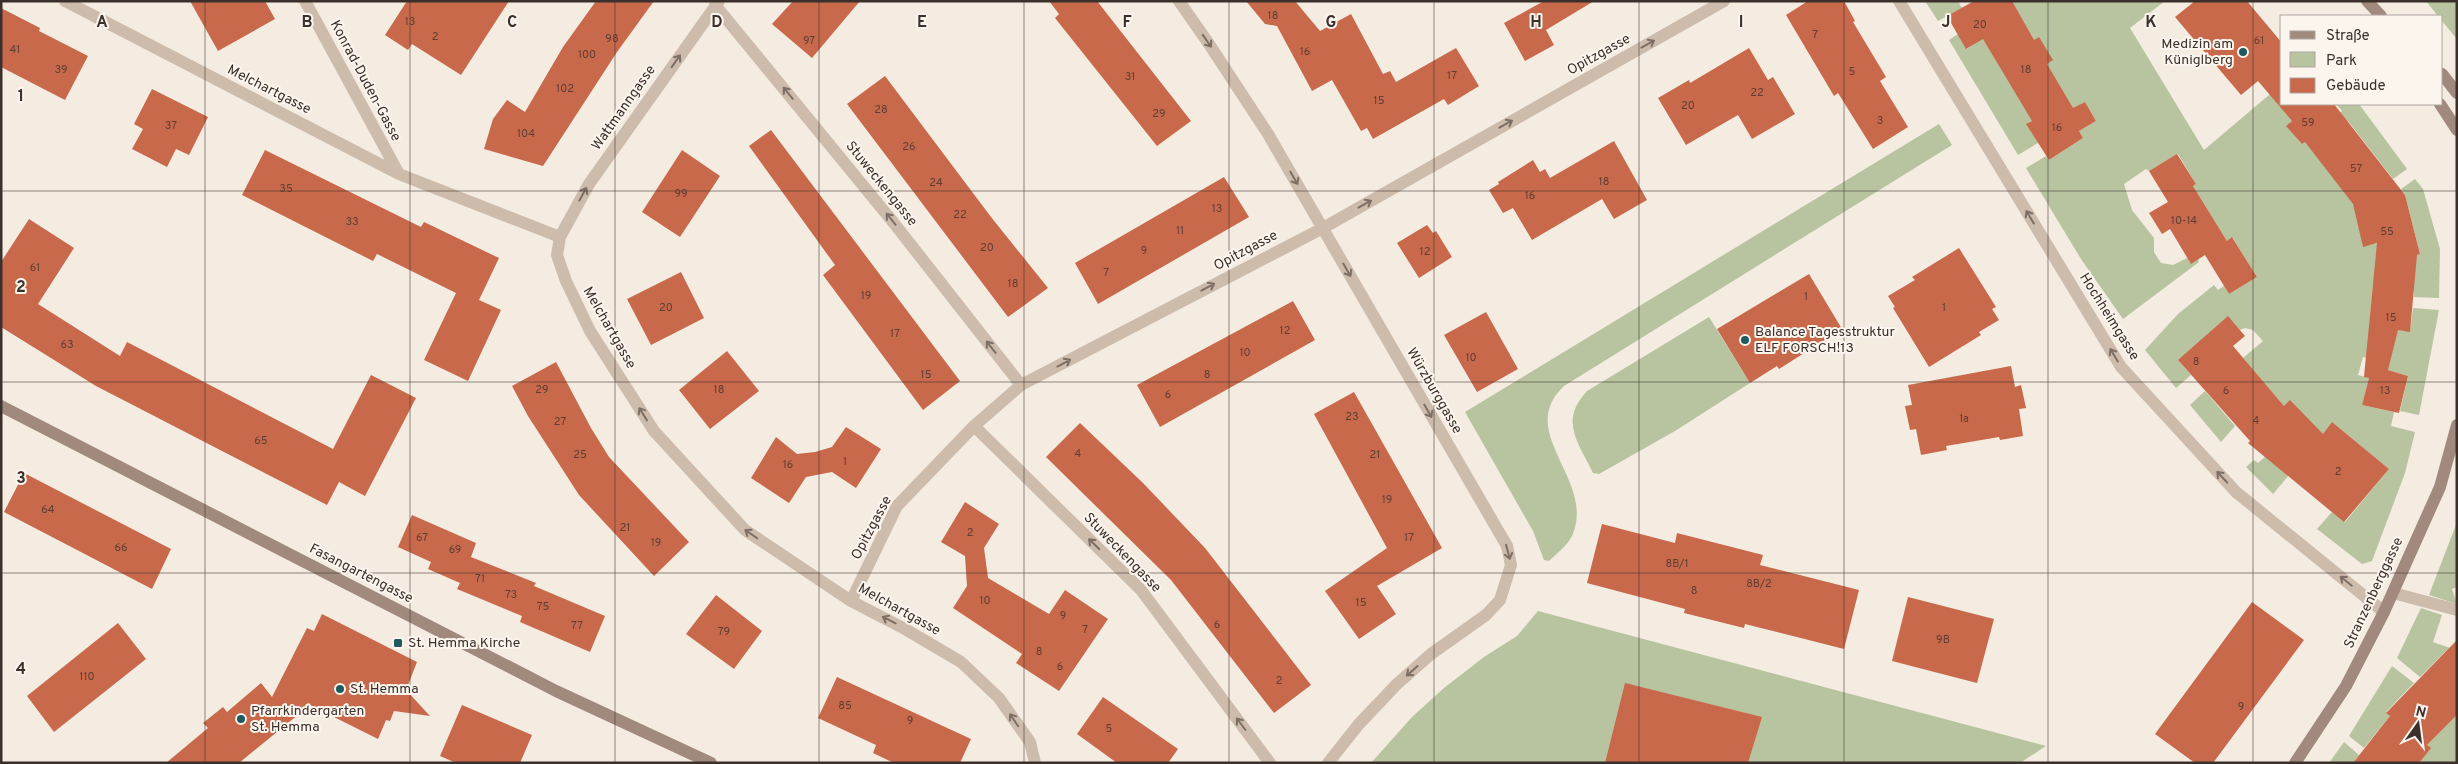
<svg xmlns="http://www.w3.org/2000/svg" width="2458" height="764" font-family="Overpass,sans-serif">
<rect width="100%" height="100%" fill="#f4ebe1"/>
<path fill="#b8c4a0" d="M1925,1H1961L1959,3L1962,8L1938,21Z
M2012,1H2165L2130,28L2204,150L2282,84L2279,105L2292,121L2287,126L2302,144L2342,111L2336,104H2359L2407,169L2393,179L2348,121L2330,135L2356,208L2363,246L2379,243L2413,256L2420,254L2405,195L2401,189L2415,179L2423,189L2440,249L2439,298L2414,297V291L2373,287L2369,327L2410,331L2413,308L2439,310L2419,415L2400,411L2408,376L2388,370L2389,363L2363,357L2358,375L2369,378L2362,405L2394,412L2391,426L2415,432L2405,473L2372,561L2362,564L2317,529L2332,512L2345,522L2389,469L2333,423L2273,494L2246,467L2254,460L2258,463L2266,456L2284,406L2243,358L2263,341L2253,330L2245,328L2240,330L2232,321L2178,360L2191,375L2176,388L2145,350L2178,314L2214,285L2218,290L2224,286L2229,294L2257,277L2233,238L2227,241L2193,186L2196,184L2178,154L2149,171L2146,169L2124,184L2132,210L2154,238V252L2161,263L2173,265L2187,258L2191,263L2198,259L2199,262L2123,319L2081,259L2026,168L2046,156L2049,160L2083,138L2079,131L2096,121L2085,102L2068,112L2062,103L2027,124L2038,143L2018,155L1949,40L1958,34L1967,49L1974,44Z
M2426,1H2457V39L2442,21V16H2438Z
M1939,124L1952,145L1564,386C1514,433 1597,480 1572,536C1567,546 1557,553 1549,561L1544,560L1533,531L1465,412Z
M1709,317L1750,383L1675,431L1599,474L1593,473C1578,442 1559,421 1587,391Z
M2205,391L2235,426L2221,442L2190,405Z
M2457,522V587L2452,589L2457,604L2429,595Z
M2421,608L2442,615L2433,642L2453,649H2448L2420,677L2397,658Z
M1538,611L2046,746L2020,763H1371L1412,717L1444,688L1484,657L1517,636Z
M2392,666L2414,683L2386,712L2390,716L2364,748L2349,736Z
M2457,715V763H2419L2427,745Z
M2344,742L2359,755L2353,763H2329Z"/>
<path fill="#c8694b" d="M190,1H265L275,19L218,51Z
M407,1H509L461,75L412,44L408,50L385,35Z
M596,1H654L617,52L543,166L484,149L493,119L507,100L525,112L563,47Z
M793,1H860L812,58L772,24Z
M1049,1H1097L1191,121L1157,146L1055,18L1059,14Z
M1246,1H1295L1320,31L1351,14L1383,74L1390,71L1396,82L1456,48L1479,86L1448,105L1444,99L1373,139L1367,128L1361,131L1332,80L1312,91L1277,26L1265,24Z
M1544,1H1594L1546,30L1554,45L1525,61L1504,23Z
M1808,1H1844L1855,21L1853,22L1886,77L1880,81L1908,127L1873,149L1838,93L1834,96L1786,15Z
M1974,1H2012L2034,40L2039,37L2053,60L2047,64L2073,108L2085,102L2096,121L2079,131L2083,138L2049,160L2026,124L2032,121L1983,39L1966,49L1947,16Z
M2195,1H2247L2282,43V104H2334L2405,195L2420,254L2417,255L2410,332L2398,330L2388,370L2408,376L2399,413L2362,405L2369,378L2364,377L2377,243L2363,247L2353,204L2305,142L2302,144L2286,126L2292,121L2258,81L2241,95L2175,17Z
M1,8L40,28L39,31L88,56L65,100L1,67Z
M1749,48L1768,80L1773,77L1795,114L1752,139L1738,115L1686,145L1658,98L1689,80L1690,83Z
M885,76L991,217L1048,288L1008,317L847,104Z
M152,89L208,117L189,155L176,149L167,167L132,149L143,129L134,124Z
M771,130L960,381L923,410L823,275L835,265L749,146Z
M1614,141L1647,200L1614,219L1602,199L1532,240L1513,208L1503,213L1489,190L1499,184L1498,182L1533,160L1540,172L1545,169L1550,178Z
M265,150L421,227L424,222L499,258L479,300L501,310L468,381L424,360L456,293L377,254L373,261L242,195Z
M682,150L720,176L680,237L642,212Z
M2177,154L2196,184L2193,186L2227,241L2232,237L2257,277L2229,294L2205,255L2191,264L2170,229L2162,234L2149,213L2168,202L2149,171Z
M1224,177L1249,217L1098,304L1075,263Z
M29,219L74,248L38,304L120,356L127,342L333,449L371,375L416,398L365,496L339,482L327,505L96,386L1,327V262Z
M1427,225L1433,233L1436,231L1452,257L1419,278L1397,243Z
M1959,248L1996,307L1992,309L1999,320L1979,332L1981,335L1929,367L1893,308L1895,307L1888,296L1915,280L1912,277Z
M681,272L704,318L651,345L627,299Z
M1809,274L1842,329L1779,369L1777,366L1750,383L1717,329Z
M1293,301L1315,340L1160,427L1137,385Z
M1486,312L1518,369L1477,392L1444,335Z
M2228,316L2245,336L2233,346L2284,406L2290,400L2323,434L2332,422L2389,469L2344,522L2248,443L2250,441L2178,360Z
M727,351L759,391L710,429L679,390Z
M556,362L591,428L609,457L689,542L654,576L579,495L528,416L512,386Z
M2011,366L2015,387L2021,385L2026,408L2019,409L2023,436L2000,440L1999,437L1946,446L1947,450L1921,455L1916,429L1910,430L1905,406L1912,405L1908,385Z
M1354,392L1442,548L1377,586L1396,614L1359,639L1325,591L1387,548L1314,414Z
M1080,423L1143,483L1205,548L1311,685L1274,713L1171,580L1046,457Z
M846,427L881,449L856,488L832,472L806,477L789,503L751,478L776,437L797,454L815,452L832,447Z
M24,473L171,549L152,589L4,512Z
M965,502L999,524L984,548L988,578L1049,614L1065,590L1108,619L1059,691L1016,663L1022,654L953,608L967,586L965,556L941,542Z
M412,515L476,543L471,557L536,583L534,586L605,616L590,652L520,622L522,616L457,589L460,583L428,569L431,562L398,547Z
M1602,524L1675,543L1677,533L1763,555L1760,565L1859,590L1844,649L1745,624L1744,628L1684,613L1685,609L1587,583Z
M716,595L762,631L734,669L686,634Z
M1908,597L1994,619L1977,683L1892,661Z
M2252,602L2304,640L2213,763H2195L2155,734Z
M322,614L417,662L406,690L430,716L394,711L390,721L386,720L378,739L310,705L239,763H166L208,728L203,723L223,707L227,712L261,683L272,697L307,628L314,631Z
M118,623L146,659L54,732L27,696Z
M2457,640V715L2427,745L2431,748L2419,763H2353L2390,716L2386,713Z
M837,677L971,739L960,763H894L873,753L876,745L818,718Z
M1625,683L1762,717L1748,763H1605Z
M1103,697L1178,749L1168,763H1117L1077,734Z
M462,705L532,735L520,763H456L440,756Z"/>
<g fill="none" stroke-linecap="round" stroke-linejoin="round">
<path stroke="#cdbbac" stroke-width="12" d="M2393,593L2457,610"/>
<path stroke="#cdbbac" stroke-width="12" d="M65,1L399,174L560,237
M305,1L399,174
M719,1L589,184L560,237L557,255L566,281L590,331L654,431L745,530L851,601L905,629L961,662L999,698L1030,742L1035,763
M1179,1L1209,44L1268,134L1507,546L1511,565L1500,600L1486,615L1431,654L1397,684L1359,724L1328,763
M1899,1L2121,367L2236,492L2384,612
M715,5L893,222L1021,385
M974,426L1141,590L1270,763
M851,601L897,506L974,426L1021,385L1323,228L1724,1"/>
<path stroke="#a18a7d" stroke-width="12" d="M2367,1L2381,16
M2442,74L2457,93
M2440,104L2457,130
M1,406L556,691L711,763
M2295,763L2346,686L2384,612L2440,487L2457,425"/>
</g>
<defs><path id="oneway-shaft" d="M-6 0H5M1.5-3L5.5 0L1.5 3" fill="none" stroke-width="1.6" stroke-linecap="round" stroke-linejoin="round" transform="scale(1.25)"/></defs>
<g stroke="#7d6f65">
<use href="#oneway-shaft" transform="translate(1207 41) rotate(55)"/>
<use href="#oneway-shaft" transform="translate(1648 44) rotate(-29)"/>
<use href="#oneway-shaft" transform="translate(676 61) rotate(-55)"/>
<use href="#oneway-shaft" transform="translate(788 93) rotate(-129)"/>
<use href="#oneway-shaft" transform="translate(1506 124) rotate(-29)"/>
<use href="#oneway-shaft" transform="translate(1294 178) rotate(60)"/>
<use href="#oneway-shaft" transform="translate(583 194) rotate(-61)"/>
<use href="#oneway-shaft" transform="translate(1365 204) rotate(-29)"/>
<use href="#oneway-shaft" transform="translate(2030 217) rotate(-121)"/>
<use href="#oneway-shaft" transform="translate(891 219) rotate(-129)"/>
<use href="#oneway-shaft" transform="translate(1347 270) rotate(60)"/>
<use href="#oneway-shaft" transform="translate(1208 287) rotate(-28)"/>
<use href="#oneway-shaft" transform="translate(991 347) rotate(-128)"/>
<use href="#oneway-shaft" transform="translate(2114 355) rotate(-121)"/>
<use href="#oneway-shaft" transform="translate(1064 363) rotate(-28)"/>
<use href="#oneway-shaft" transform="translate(1428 411) rotate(60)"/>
<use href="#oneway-shaft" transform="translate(643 414) rotate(-122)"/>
<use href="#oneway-shaft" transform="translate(2222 477) rotate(-133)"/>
<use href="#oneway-shaft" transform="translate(751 534) rotate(-145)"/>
<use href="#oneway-shaft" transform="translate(1094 544) rotate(-135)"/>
<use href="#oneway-shaft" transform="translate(1508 552) rotate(75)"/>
<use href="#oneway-shaft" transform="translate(2346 581) rotate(-141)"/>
<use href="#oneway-shaft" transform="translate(889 620) rotate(-153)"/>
<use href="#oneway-shaft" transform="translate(1412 671) rotate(138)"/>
<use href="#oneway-shaft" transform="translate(1014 720) rotate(-124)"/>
<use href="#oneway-shaft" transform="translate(1241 724) rotate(-127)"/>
</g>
<path fill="none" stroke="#3b302b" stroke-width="1" stroke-opacity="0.55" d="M205,1V763M410,1V763M615,1V763M819,1V763M1024,1V763M1229,1V763M1434,1V763M1639,1V763M1844,1V763M2048,1V763M2253,1V763M1,191H2457M1,382H2457M1,573H2457"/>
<g fill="#1f5a5e" stroke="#fbf5ee" stroke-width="2">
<circle cx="2243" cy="52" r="5"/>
<circle cx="1745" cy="340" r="5"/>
<rect x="393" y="638" width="10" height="10" rx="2.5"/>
<circle cx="340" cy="689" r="5"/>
<circle cx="241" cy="719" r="5"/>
</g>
<g text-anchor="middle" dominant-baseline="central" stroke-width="4" stroke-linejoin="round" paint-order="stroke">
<g font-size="11" fill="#5e3e33">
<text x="1273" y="16">18</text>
<text x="410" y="22">13</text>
<text x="1980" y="25">20</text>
<text x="1815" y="35">7</text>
<text x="435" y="37">2</text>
<text x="612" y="39">98</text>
<text x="809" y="41">97</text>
<text x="2259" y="41">61</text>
<text x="15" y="50">41</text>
<text x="1305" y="52">16</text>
<text x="587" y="55">100</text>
<text x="61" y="70">39</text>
<text x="2026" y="70">18</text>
<text x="1852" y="72">5</text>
<text x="1452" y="76">17</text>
<text x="1130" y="77">31</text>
<text x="565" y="89">102</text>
<text x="1757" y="93">22</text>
<text x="1379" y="101">15</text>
<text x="1688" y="106">20</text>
<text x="881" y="110">28</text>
<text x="1159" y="114">29</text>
<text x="1880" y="121">3</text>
<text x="2308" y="123">59</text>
<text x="171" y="126">37</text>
<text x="2057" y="128">16</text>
<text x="526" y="134">104</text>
<text x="909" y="147">26</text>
<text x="2356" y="169">57</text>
<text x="1604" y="182">18</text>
<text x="936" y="183">24</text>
<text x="286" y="189">35</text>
<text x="681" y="194">99</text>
<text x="1530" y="196">16</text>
<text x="1217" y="209">13</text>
<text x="960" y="215">22</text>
<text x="2184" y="221">10-14</text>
<text x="352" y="222">33</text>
<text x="1180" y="231">11</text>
<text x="2387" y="232">55</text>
<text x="987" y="248">20</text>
<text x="1144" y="251">9</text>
<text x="1425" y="252">12</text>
<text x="35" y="268">61</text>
<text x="1106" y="273">7</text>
<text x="1013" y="284">18</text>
<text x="866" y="296">19</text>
<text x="1806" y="297">1</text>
<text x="666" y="308">20</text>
<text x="1944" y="308">1</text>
<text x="2391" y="318">15</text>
<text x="1285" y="331">12</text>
<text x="895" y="334">17</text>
<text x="67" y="345">63</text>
<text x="1245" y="353">10</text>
<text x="1471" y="358">10</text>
<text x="2196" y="362">8</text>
<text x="926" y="375">15</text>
<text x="1207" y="375">8</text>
<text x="542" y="390">29</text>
<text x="719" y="390">18</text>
<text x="2226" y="391">6</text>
<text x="2385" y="391">13</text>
<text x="1168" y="395">6</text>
<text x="1352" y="417">23</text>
<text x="1964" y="419">1a</text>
<text x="2256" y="421">4</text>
<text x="560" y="422">27</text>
<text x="261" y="441">65</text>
<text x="1078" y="454">4</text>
<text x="580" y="455">25</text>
<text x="1375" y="455">21</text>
<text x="845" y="462">1</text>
<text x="788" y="465">16</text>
<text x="2338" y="472">2</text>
<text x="1387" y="500">19</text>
<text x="48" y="510">64</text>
<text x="625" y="528">21</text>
<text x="970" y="533">2</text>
<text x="422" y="538">67</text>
<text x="1409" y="538">17</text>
<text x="656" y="543">19</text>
<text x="121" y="548">66</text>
<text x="455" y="550">69</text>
<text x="1677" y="564">8B/1</text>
<text x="480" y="579">71</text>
<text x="1759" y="584">8B/2</text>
<text x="1694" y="591">8</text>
<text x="511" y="595">73</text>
<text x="985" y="601">10</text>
<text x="1361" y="603">15</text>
<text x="543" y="607">75</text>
<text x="1063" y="616">9</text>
<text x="1217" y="625">6</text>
<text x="577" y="626">77</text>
<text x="1085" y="630">7</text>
<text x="724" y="632">79</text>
<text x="1943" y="640">9B</text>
<text x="1039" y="652">8</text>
<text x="1060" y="667">6</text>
<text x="87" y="677">110</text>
<text x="1279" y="681">2</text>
<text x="845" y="706">85</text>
<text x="2241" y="707">9</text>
<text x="910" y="721">9</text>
<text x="1109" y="729">5</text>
</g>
<g font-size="14" fill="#3b302b" stroke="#fbf5ee" text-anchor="start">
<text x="2233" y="44" text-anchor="end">Medizin am<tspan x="2233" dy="16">Küniglberg</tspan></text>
<text x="1755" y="332">Balance Tagesstruktur<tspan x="1755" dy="16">ELF FORSCH!13</tspan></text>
<text x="408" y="643">St. Hemma Kirche</text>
<text x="350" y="689">St. Hemma</text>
<text x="251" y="711">Pfarrkindergarten<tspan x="251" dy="16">St. Hemma</tspan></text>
</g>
<g font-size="14" fill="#3b302b" stroke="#fbf5ee">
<text transform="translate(1599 55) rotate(-29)">Opitzgasse</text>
<text transform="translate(365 81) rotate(62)">Konrad-Duden-Gasse</text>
<text transform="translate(269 90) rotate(27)">Melchartgasse</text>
<text transform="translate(624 108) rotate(-55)">Wattmanngasse</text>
<text transform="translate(881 184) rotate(51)">Stuweckengasse</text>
<text transform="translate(1246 251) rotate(-28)">Opitzgasse</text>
<text transform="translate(2109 317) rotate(58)">Hochheimgasse</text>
<text transform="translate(609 328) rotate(60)">Melchartgasse</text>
<text transform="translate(1434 391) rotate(60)">Würzburggasse</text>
<text transform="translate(872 528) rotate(-62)">Opitzgasse</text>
<text transform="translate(1122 553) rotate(46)">Stuweckengasse</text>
<text transform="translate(361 574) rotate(27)">Fasangartengasse</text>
<text transform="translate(2374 593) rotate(-65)">Stranzenberggasse</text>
<text transform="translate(899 610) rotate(29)">Melchartgasse</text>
</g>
</g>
<g font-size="16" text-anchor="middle" font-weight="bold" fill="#3b302b" stroke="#fbf5ee" stroke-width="4" stroke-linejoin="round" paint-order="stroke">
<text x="102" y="27">A</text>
<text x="307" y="27">B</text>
<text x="512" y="27">C</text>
<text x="717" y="27">D</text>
<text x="922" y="27">E</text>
<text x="1127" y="27">F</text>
<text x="1331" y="27">G</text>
<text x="1536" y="27">H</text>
<text x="1741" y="27">I</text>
<text x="1946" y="27">J</text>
<text x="2151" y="27">K</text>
<text x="21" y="101">1</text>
<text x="21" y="292">2</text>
<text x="21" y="483">3</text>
<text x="21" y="674">4</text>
</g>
<rect width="2458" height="764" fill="none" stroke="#3b302b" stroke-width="5"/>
<rect x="2280" y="15" width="162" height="90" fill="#fbf5ee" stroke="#aea6a0"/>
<rect x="2290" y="31" width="25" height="8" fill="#a18a7d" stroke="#aea6a0"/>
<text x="2326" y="40" font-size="15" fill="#3b302b">Straße</text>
<rect x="2290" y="52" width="25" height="15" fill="#b8c4a0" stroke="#aea6a0"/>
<text x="2326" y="65" font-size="15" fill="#3b302b">Park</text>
<rect x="2290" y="78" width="25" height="15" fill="#c8694b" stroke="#aea6a0"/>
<text x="2326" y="90" font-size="15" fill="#3b302b">Gebäude</text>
<g transform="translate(2418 724) rotate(14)" stroke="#fbf5ee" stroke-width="4" paint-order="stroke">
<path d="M0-4L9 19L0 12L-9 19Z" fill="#3b302b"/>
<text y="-8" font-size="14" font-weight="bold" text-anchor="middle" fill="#3b302b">N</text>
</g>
</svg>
